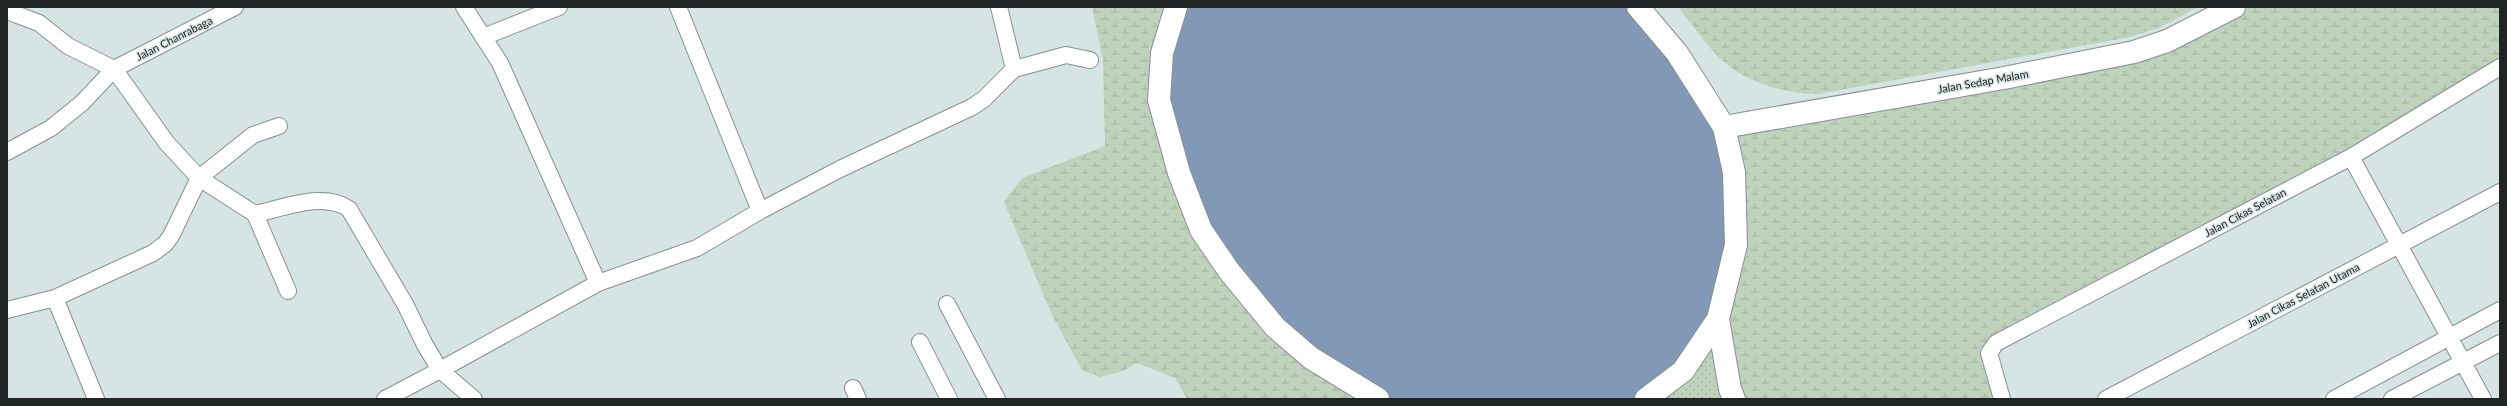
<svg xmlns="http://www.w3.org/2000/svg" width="2507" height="406" font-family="Lato,sans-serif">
<defs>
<pattern id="grass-dots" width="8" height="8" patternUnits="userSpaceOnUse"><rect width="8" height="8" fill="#bfd2bb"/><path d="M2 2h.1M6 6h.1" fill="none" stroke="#a4b4a1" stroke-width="1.8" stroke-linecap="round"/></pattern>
<pattern id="wetland-marsh" width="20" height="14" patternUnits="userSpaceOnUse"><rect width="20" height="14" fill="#bfd2bb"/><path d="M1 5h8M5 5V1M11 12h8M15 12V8" fill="none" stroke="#a4b4a1"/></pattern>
</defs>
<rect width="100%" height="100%" fill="#d7e4e4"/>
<path fill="url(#grass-dots)" d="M1718,319L1734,399H1646Z"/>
<path fill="url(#wetland-marsh)" d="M1092,7H1176L1378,399H1187L1175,378L1137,363L1123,371L1100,377L1082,370L1052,315L1004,202L1022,178L1105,146L1103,60Z
M1678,7H2198L2159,28L2130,37L1818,94C1786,94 1748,83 1724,62C1706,46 1693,25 1678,7Z
M2234,7H2500V67L1996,343L2002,399H1734L1718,319L1724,127L2134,52Z"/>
<path fill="#8198b6" d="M1176,7H1638L1677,53L1734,172L1718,319L1646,399H1378L1311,358L1229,271L1179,173L1162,53Z"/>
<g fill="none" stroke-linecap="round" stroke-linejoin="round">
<g stroke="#859191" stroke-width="18">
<path id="street" d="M464,7L500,63L598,283
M678,7L760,211
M999,7L1014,69
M7,11L39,23L68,46L114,69L166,142L199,178L255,214C284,208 323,191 349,209L405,304L425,345L440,370L598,283L697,248L760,211L840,169L972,107L984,99L1014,69L1066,55L1090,60
M483,37L559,7
M7,152L51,128L82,103L114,69L235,7
M2351,157L2483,399
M255,214L288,291
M55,298L96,399
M947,304L997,399
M7,310L55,298L153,253L165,244L171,236L199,178L253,135L279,126
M920,342L949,399
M853,388L858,399
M385,399L440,370L474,399
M2002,399L1989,353L1996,343L2351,157L2500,67
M2106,399L2500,192
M2334,399L2500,310
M2392,399L2500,343"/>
</g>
<g stroke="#859191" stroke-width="24">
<path id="secondary" d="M1176,7L1162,53L1159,100L1179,173L1201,230L1229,271L1275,327L1311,358L1378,399
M1638,7L1677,53L1724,127L1734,172L1736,245L1718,319L1683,371L1646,399
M1724,127L2004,78L2134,52L2167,41L2234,7
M1718,319L1730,389L1734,399"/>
</g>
<use href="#street" stroke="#fff" stroke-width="16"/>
<use href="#secondary" stroke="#fff" stroke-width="22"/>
</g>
<g text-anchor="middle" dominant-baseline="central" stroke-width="3" stroke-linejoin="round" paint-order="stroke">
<g font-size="11" fill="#202424" stroke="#d7e4e4">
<text transform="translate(174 38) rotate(-27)">Jalan Chanrabaga</text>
<text transform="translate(1983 81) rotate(-10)">Jalan Sedap Malam</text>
<text transform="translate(2245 212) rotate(-28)">Jalan Cikas Selatan</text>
<text transform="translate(2303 295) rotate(-28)">Jalan Cikas Selatan Utama</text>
</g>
</g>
<rect width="2507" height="406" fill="none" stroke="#202424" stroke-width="16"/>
</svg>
